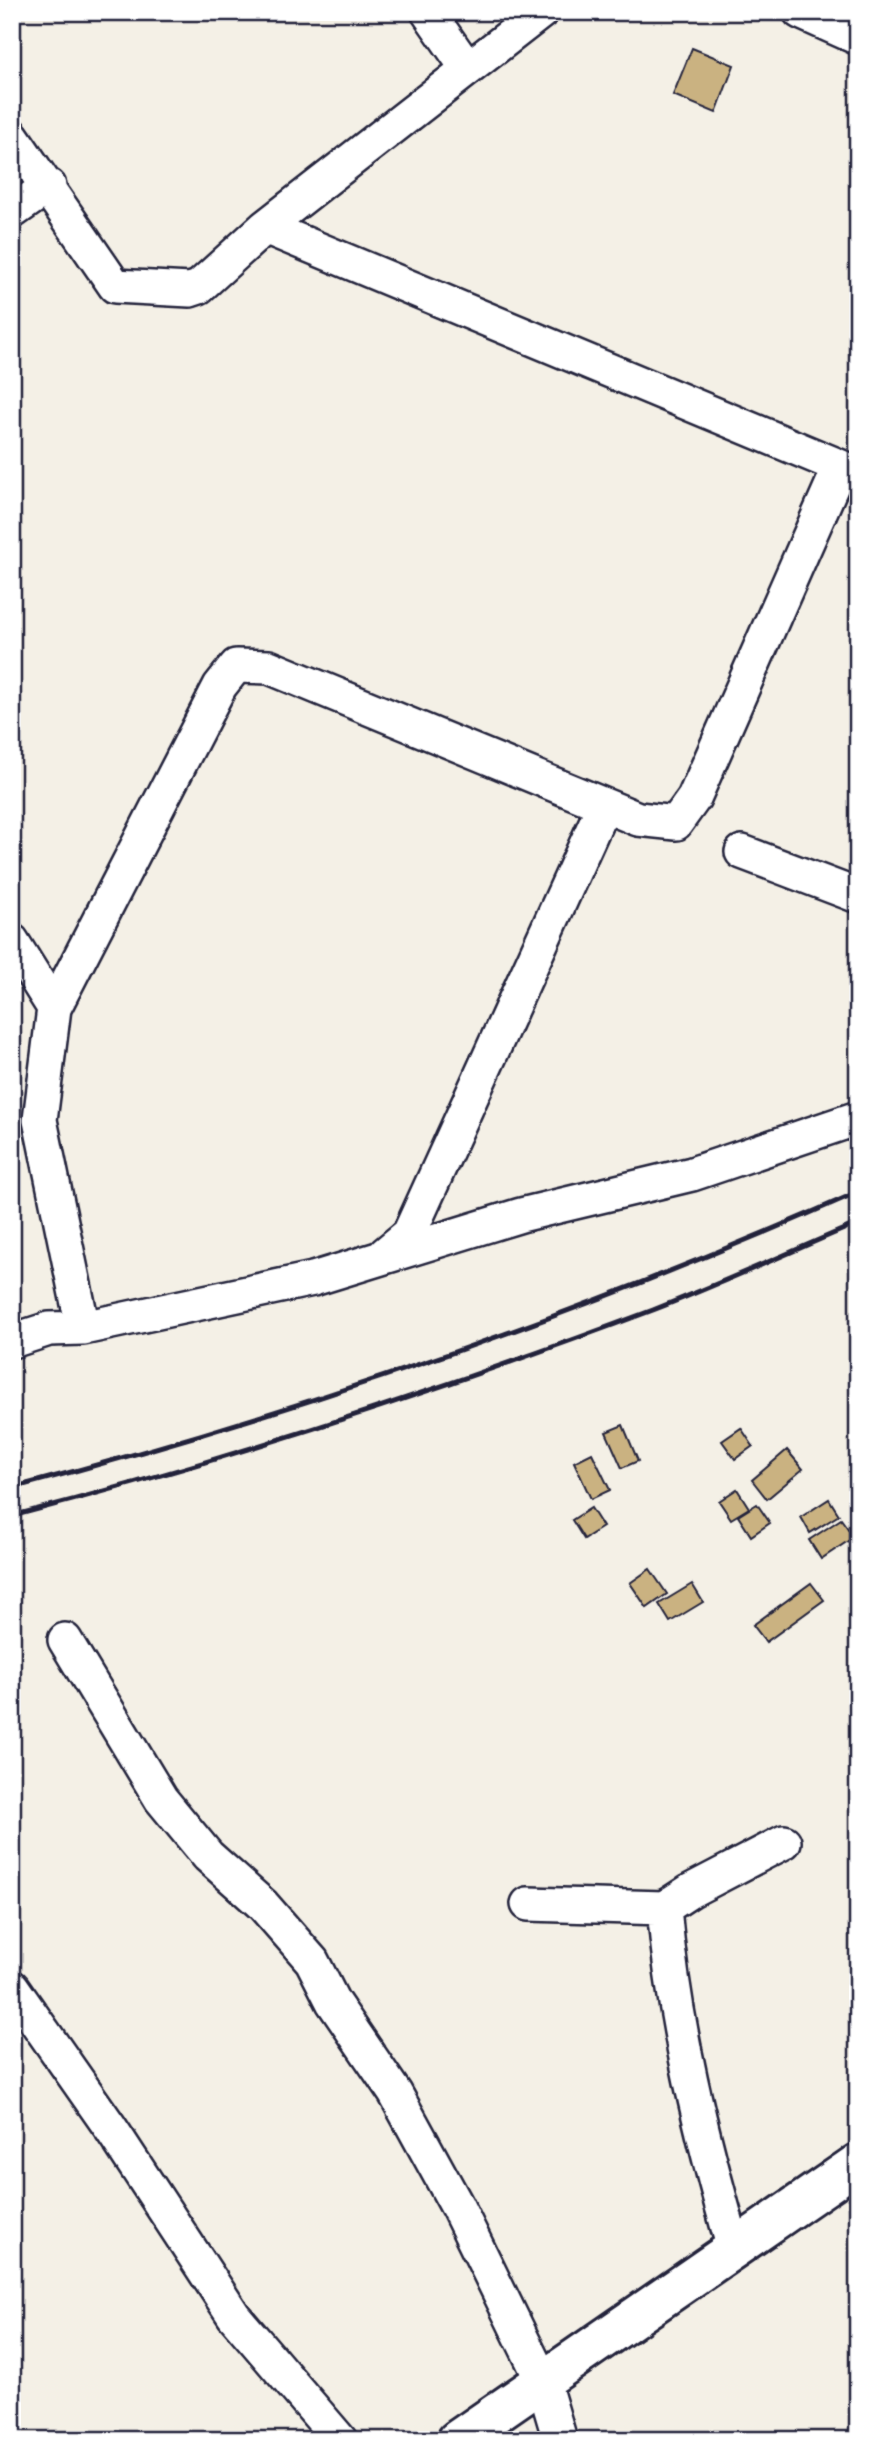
<svg xmlns="http://www.w3.org/2000/svg" width="870" height="2452" font-family="Pangolin,sans-serif">
<rect width="100%" height="100%" fill="#f4f0e6"/>
<filter id="ink" filterUnits="userSpaceOnUse"><feTurbulence type="fractalNoise" baseFrequency=".0143" numOctaves="2"/><feDisplacementMap in="SourceGraphic" scale="14" xChannelSelector="R" yChannelSelector="G"/><feConvolveMatrix kernelMatrix="1 2 1 2 8 2 1 2 1" color-interpolation-filters="sRGB"/></filter>
<g filter="url(#ink)">
<path fill="#cab281" stroke="#22223b" stroke-width="2" d="M692,48L734,65L716,113L673,95Z
M623,1425L638,1461L622,1468L606,1432Z
M741,1428L753,1446L735,1459L722,1441Z
M787,1450L803,1469L767,1499L752,1480Z
M592,1453L610,1490L591,1499L574,1462Z
M737,1489L749,1508L731,1519L719,1501Z
M829,1499L839,1515L810,1533L801,1517Z
M757,1504L770,1523L751,1536L738,1516Z
M591,1508L603,1527L584,1539L572,1520Z
M841,1519L854,1537L821,1559L809,1540Z
M650,1569L667,1594L647,1608L630,1583Z
M811,1583L824,1600L766,1642L753,1625Z
M692,1584L703,1602L670,1622L659,1604Z"/>
<g fill="none" stroke-linecap="round" stroke-linejoin="round">
<g stroke="#22223b" stroke-width="38">
<path id="minor" d="M428,12L467,68
M800,12L858,38
M12,136L115,286L190,290L199,287L265,227L541,12
M12,212L49,186
M265,227L858,474
M742,852L858,896
M12,941L54,1008L40,1120L83,1328
M54,1008L220,686L236,666L269,667L638,819L676,823L694,798L840,467
M385,1254L409,1234L604,805
M12,1341L49,1329L83,1328L313,1279L521,1215L692,1174L858,1118
M65,1640L161,1799L208,1856L263,1905L312,1961L333,2002L395,2093L457,2206L543,2382L560,2440
M528,1904L664,1908
M12,1987L110,2127L234,2316L340,2440
M734,2249C702,2137 674,2025 664,1908L690,1891L784,1842"/>
</g>
<g stroke="#22223b" stroke-width="44">
<path id="tertiary" d="M457,2440L858,2163"/>
</g>
<use href="#minor" stroke="#fff" stroke-width="33"/>
<use href="#tertiary" stroke="#fff" stroke-width="38"/>
<path stroke="#22223b" stroke-width="5" d="M12,1488C304,1411 582,1314 858,1192
M12,1516C229,1460 443,1389 653,1310C722,1283 790,1252 858,1223"/>
</g>
</g>
<rect width="870" height="2452" fill="none" stroke="#fff" stroke-width="42"/>
<rect x="21" y="21" width="828" height="2410" fill="none" stroke="#22223b" stroke-width="2.5" filter="url(#ink)"/>
</svg>
